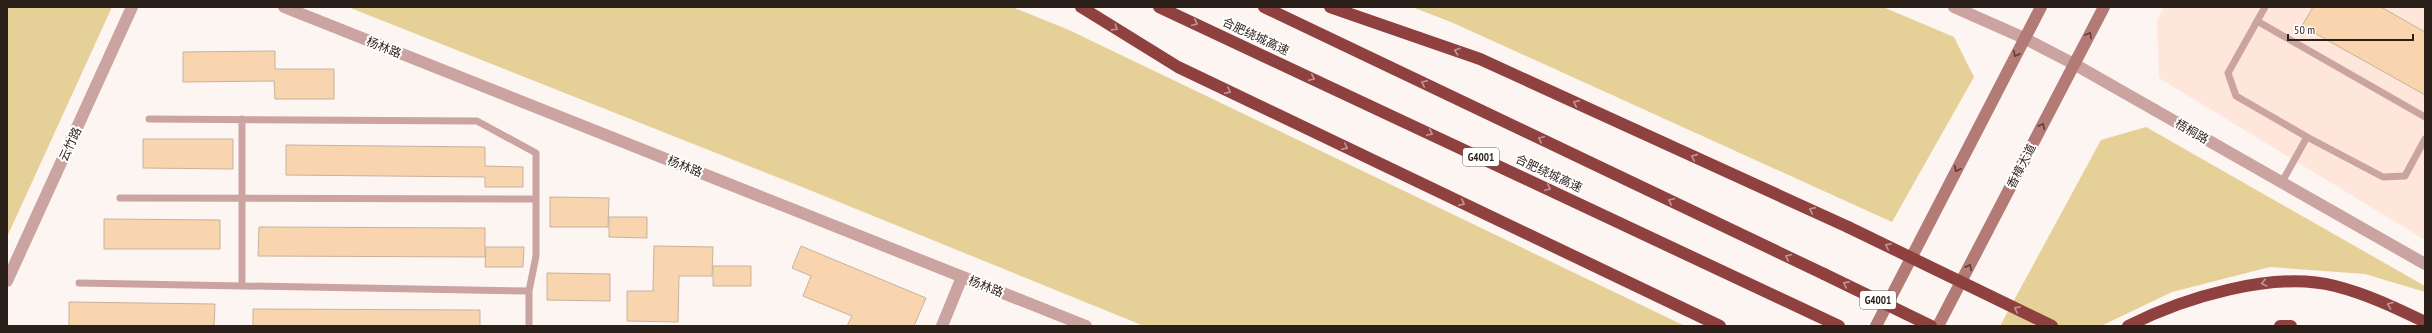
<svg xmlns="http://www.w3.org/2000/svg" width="2432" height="333" font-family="'PT Sans Narrow','Noto Sans SC',sans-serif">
<rect width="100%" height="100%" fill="#fcf5f2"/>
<path fill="#fee6db" d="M2164,7H2425V240L2159,78L2157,20Z"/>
<path fill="#e5d097" d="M7,7H112L7,237Z
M348,7H1012L1069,30L1685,326H1144L807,189Z
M1412,7H1883L1954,37L1974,77L1892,222L1451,22Z
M2146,127L2425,286V292L2365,274L2270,267L2172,292L2101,326H2000L2101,140Z"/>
<path fill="#f8d4af" stroke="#c9b29b" d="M2313,7H2381L2425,32V95L2302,26Z
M275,51V69H334V99H275L274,81L183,82V52Z
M143,139H233V169L143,168Z
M286,145L485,147V166L523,167V187H485V177L286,175Z
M550,197L609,198L608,227H550Z
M609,217H647V238L609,237Z
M104,219L220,220V249H104Z
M259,227L485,228V257L258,256Z
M654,246L713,247L712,276H679L678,322L627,321V291H653Z
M801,246L926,298L914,326H847L852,316L803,296L811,276L792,268Z
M486,247H524L523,267H485Z
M713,266H751V286H713Z
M547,273L610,274V301L547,300Z
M69,302L215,304L214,326H69Z
M253,309L480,310V326H253Z"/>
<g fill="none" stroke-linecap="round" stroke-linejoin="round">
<path stroke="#cba3a0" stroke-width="7" d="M2265,7L2228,73L2236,96L2307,137
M2257,21L2425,117
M149,119L477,121L536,153V256L529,291
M2282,182L2307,137L2383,177L2405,176L2425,139
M120,198L536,199
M79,283L529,291V326
M242,286V119"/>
<path stroke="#cba3a0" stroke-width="12" d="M1954,7L2024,38L2074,64L2425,264
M942,326L962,277"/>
<path stroke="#cba3a0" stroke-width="12" d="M284,7L1086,326
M7,281L132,7"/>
<path stroke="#b37a76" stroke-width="12" d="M1876,326L2041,7
M1938,326L2104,7"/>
<path stroke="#8f413f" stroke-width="12" d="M1081,7L1178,67L1720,326
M1159,7L1839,326
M1264,7L1824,274
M1330,7L1480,59L1848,227
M2128,326C2183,298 2274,270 2335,286C2367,294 2396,308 2425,322
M2280,326H2291"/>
<path stroke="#8f413f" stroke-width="12" d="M1848,227L2052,326
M1824,274L1931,326"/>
</g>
<defs><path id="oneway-chevron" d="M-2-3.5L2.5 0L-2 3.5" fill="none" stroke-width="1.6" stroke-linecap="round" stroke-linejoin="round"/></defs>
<g stroke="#c19695">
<use href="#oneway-chevron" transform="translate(1195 23) rotate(25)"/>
<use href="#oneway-chevron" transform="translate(1115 28) rotate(32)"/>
<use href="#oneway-chevron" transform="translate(1457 51) rotate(-161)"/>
<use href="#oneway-chevron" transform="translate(1312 78) rotate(25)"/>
<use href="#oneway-chevron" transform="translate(1424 83) rotate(-155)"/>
<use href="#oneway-chevron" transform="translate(1228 91) rotate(26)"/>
<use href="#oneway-chevron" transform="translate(1576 103) rotate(-156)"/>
<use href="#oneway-chevron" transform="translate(1430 133) rotate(25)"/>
<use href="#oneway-chevron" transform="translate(1541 139) rotate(-155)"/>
<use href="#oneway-chevron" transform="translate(1345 147) rotate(26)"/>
<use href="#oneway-chevron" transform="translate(1694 157) rotate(-156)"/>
<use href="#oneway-chevron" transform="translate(1548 188) rotate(25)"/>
<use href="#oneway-chevron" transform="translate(1671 201) rotate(-155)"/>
<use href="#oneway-chevron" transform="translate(1462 203) rotate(26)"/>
<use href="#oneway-chevron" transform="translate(1812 210) rotate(-156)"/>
<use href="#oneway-chevron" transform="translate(1888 246) rotate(-154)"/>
<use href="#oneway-chevron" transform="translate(1788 257) rotate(-155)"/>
<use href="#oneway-chevron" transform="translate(2264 283) rotate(168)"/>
<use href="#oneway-chevron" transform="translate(1846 284) rotate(-154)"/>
<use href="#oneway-chevron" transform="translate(2390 305) rotate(-159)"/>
<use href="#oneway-chevron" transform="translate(2017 309) rotate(-154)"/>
</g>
<g stroke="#5b3f3a">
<use href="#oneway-chevron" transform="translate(2089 35) rotate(-62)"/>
<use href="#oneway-chevron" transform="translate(2016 54) rotate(117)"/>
<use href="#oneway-chevron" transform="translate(2042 126) rotate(-63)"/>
<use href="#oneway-chevron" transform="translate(1957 169) rotate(117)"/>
<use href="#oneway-chevron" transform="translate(1969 267) rotate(-63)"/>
</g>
<g text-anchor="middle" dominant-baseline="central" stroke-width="4" stroke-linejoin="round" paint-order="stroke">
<g fill="#fff" stroke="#6b625f" stroke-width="1">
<rect x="1463" y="148" width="36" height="18" rx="3"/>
<rect x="1860" y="291" width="36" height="18" rx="3"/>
</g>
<g font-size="11" font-weight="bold" fill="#2b1f1a">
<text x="1481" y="157">G4001</text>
<text x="1878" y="300">G4001</text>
</g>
<g font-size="12" fill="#2b1f1a" stroke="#fff">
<text transform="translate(1256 36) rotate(25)">合肥绕城高速</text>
<text transform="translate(384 47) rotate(22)">杨林路</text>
<text transform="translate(2192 131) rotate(30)">梧桐路</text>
<text transform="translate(70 144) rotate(-65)">云竹路</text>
<text transform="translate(685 166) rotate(22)">杨林路</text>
<text transform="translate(2021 166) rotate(-63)">香樟大道</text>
<text transform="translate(1549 173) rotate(25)">合肥绕城高速</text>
<text transform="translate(986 286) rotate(22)">杨林路</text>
</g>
</g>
<rect width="2432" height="333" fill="none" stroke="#2b1f1a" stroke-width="16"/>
<path d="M2288 34v6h125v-6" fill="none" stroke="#2b1f1a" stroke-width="2"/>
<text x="2294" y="34" font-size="12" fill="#2b1f1a" stroke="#ffffff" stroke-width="3" paint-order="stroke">50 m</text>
</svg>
